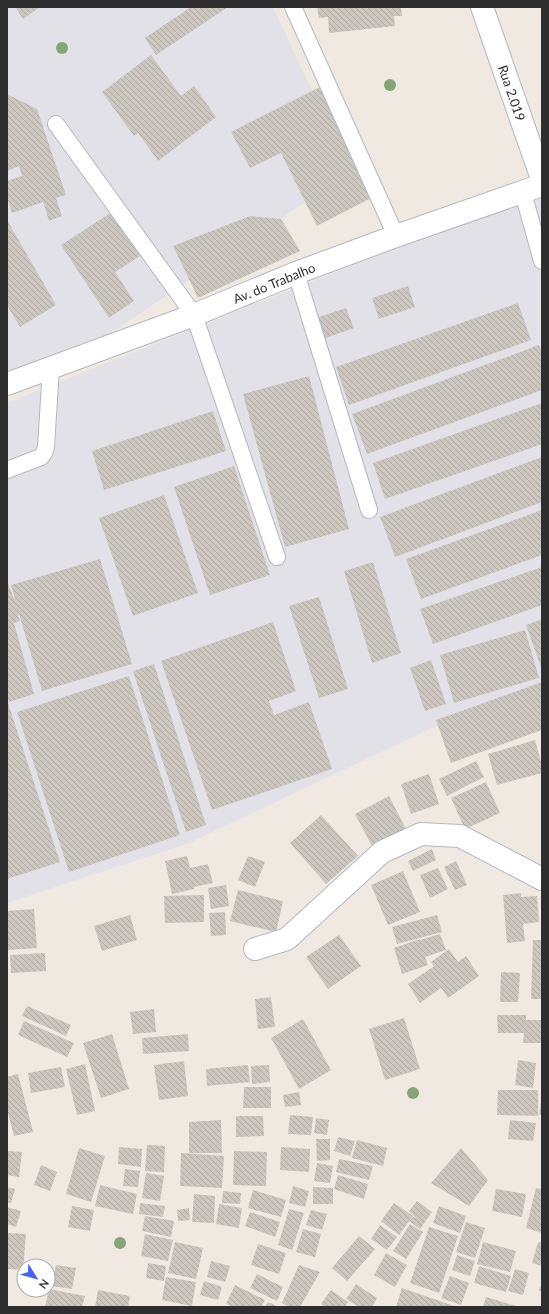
<svg xmlns="http://www.w3.org/2000/svg" width="549" height="1314" font-family="Lato,sans-serif">
<defs>
<pattern id="building-back-hatch" width="6" height="6" patternUnits="userSpaceOnUse"><rect width="6" height="6" fill="#cbc7bf"/><path d="M-1 5l2 2M0 0l6 6M5-1l2 2" fill="none" stroke="#afaba4"/></pattern>
</defs>
<rect width="100%" height="100%" fill="#efe9e1"/>
<path fill="#e3e1e8" d="M7,7H273L350,172L111,333L7,372Z
M542,194V692L434,727L189,843L7,903V403L458,223Z"/>
<path fill="url(#building-back-hatch)" d="M15,7H40L23,19Z
M191,7H228L156,55L145,38Z
M317,7H401L402,16H394L395,26L329,33L328,17L319,18Z
M151,55L181,96L194,86L216,117L158,161L138,133L134,136L102,92Z
M320,87L375,196L317,226L281,153L250,168L231,132Z
M7,94L37,109L66,195L56,198L62,216L49,221L43,202L12,213L7,197V181L22,176L19,166L7,171Z
M112,212L140,256L115,272L134,301L109,318L61,245Z
M250,216L281,219L300,251L198,298L173,246Z
M7,220L56,305L20,327L7,305Z
M408,286L415,307L379,319L372,298Z
M518,303L531,340L349,405L336,367Z
M346,308L354,328L320,340L313,319Z
M539,345L542,354V390L367,454L352,414Z
M309,376L349,529L285,547L243,394Z
M542,403V444L385,499L373,463Z
M213,411L226,451L104,490L92,451Z
M542,457V502L395,557L380,517Z
M234,466L270,575L210,595L174,487Z
M164,495L198,593L133,616L99,518Z
M542,510V555L421,599L406,559Z
M100,559L132,664L42,691L19,614L18,615L20,621L14,623L34,694L9,702L7,695V581L14,599H15L11,585Z
M373,562L401,653L372,663L344,571Z
M542,567V605L433,644L420,609Z
M319,597L348,689L319,698L289,606Z
M542,619V670L526,625Z
M273,622L296,691L269,701L274,715L309,702L332,769L212,810L161,661Z
M525,630L539,678L454,703L440,655Z
M431,660L446,704L425,711L410,668Z
M154,664L206,825L186,832L133,671Z
M129,676L180,835L69,872L17,712Z
M542,682V730L451,763L436,720Z
M7,700L60,862L7,879Z
M535,740L542,765V773L497,785L488,754Z
M476,761L484,777L447,796L439,779Z
M429,774L439,804L411,814L401,784Z
M486,782L500,813L465,829L451,798Z
M389,796L406,829L372,846L355,814Z
M321,815L358,856L326,884L290,843Z
M432,849L436,860L413,871L408,861Z
M187,856L190,868L208,864L213,883L194,887V889L172,894L165,861Z
M248,856L265,862L255,887L238,880Z
M456,861L467,885L455,890L444,867Z
M438,868L448,889L430,898L420,875Z
M403,871L420,912L388,925L371,885Z
M226,885L229,906L211,909L208,888Z
M238,890L283,901L276,932L230,921Z
M521,893V897L537,896L539,922L523,924L525,941L507,943L503,895Z
M204,895V922L165,923L164,896Z
M34,909L37,948L8,950L7,911Z
M225,912L226,935L211,936L209,913Z
M130,915L137,940L102,951L94,926Z
M437,915L442,932L397,944L392,927Z
M440,934L446,950L425,957L428,965L402,974L394,948L420,939V940Z
M339,935L361,966L328,989L306,957Z
M533,940H542V999H531Z
M449,949L458,962L466,956L479,976L448,998L441,988L420,1003L408,984L434,966L431,962Z
M45,953L46,971L11,973L10,955Z
M501,972L520,973L518,1002H500Z
M271,997L275,1027L258,1029L255,999Z
M27,1006L71,1025L66,1036L22,1016Z
M154,1009L156,1032L133,1034L130,1012Z
M497,1015H526V1020H542V1043H523L524,1033H498Z
M404,1018L420,1069L385,1080L369,1029Z
M303,1019L331,1070L299,1089L271,1038Z
M24,1021L74,1043L67,1057L18,1035Z
M112,1034L129,1089L101,1098L83,1043Z
M188,1034L189,1051L143,1054L142,1038Z
M518,1060L536,1063L533,1088L515,1085Z
M184,1061L188,1096L159,1100L154,1065Z
M85,1064L95,1111L77,1115L66,1069Z
M248,1065L250,1082L207,1086L206,1069Z
M269,1065L270,1082L252,1084L251,1066Z
M61,1067L65,1087L31,1093L28,1073Z
M18,1074L33,1132L14,1136L7,1109V1077Z
M244,1087H271V1108H243Z
M498,1090H538V1116L497,1115Z
M299,1092L301,1105L285,1107L283,1095Z
M541,1101H542V1115H539Z
M290,1115L313,1117L311,1135L288,1134Z
M236,1116H263L264,1136L236,1137Z
M316,1118L329,1120L327,1135L314,1133Z
M221,1120L222,1153H189V1122Z
M510,1120L536,1123L533,1141L508,1139Z
M338,1137L355,1141L350,1156L334,1151Z
M316,1139H330V1160L317,1161Z
M357,1140L387,1148L383,1166L352,1158Z
M147,1145L165,1146L164,1172L145,1171Z
M119,1147L142,1149L141,1167L118,1164Z
M281,1147L310,1149L309,1172L280,1170Z
M79,1148L105,1156L91,1202L66,1194Z
M461,1148L488,1180L469,1206L431,1183Z
M7,1151L22,1152L19,1177L7,1175Z
M234,1151L267,1152L266,1186L233,1185Z
M181,1153L224,1156L222,1188L180,1186Z
M339,1159L373,1166L369,1180L336,1172Z
M317,1163L333,1166L330,1183L314,1181Z
M41,1165L57,1172L50,1191L34,1185Z
M125,1169L140,1171L138,1187L123,1186Z
M146,1173L164,1176L160,1201L142,1198Z
M338,1175L368,1184L364,1199L334,1189Z
M100,1185L137,1194L133,1214L95,1206Z
M293,1186L309,1191L305,1207L289,1203Z
M7,1187L15,1189L11,1203L7,1202Z
M313,1187L333,1188V1204H313Z
M536,1188L542,1189V1233L526,1228Z
M496,1189L526,1194L522,1217L492,1211Z
M253,1190L286,1200L281,1217L248,1208Z
M223,1191L241,1193L240,1204L222,1203Z
M194,1194L215,1196L214,1223L192,1222Z
M417,1201L432,1212L420,1229L409,1221L413,1217L416,1218L409,1211Z
M140,1203L165,1206L163,1217L139,1214Z
M394,1203L413,1216L399,1235L381,1221Z
M219,1204L242,1208L239,1228L216,1224Z
M72,1206L94,1210L90,1231L68,1227Z
M439,1206L466,1216L460,1233L433,1223Z
M7,1207L21,1211L16,1227L7,1224Z
M189,1208L190,1220L178,1221L177,1210Z
M289,1209L304,1213L292,1250L278,1245Z
M311,1210L327,1214L322,1230L306,1225Z
M250,1212L280,1222L275,1237L245,1226Z
M145,1216L174,1221L171,1237L142,1231Z
M466,1222L485,1228L475,1258L456,1252Z
M410,1224L423,1232L406,1259L393,1251Z
M380,1225L397,1237L387,1250L371,1239Z
M429,1227L458,1236L439,1293L410,1283Z
M303,1229L321,1234L315,1257L296,1252Z
M7,1233L26,1234L23,1270L7,1269Z
M145,1234L173,1240L168,1261L141,1256Z
M359,1236L375,1249L347,1281L332,1268Z
M175,1242L203,1248L196,1279L168,1273Z
M483,1242L516,1251L510,1272L477,1264Z
M538,1242L542,1243V1266L532,1263Z
M258,1244L286,1253L279,1274L251,1265Z
M386,1253L407,1265L395,1287L374,1275Z
M457,1255L475,1261L470,1276L452,1270Z
M211,1261L230,1266L225,1282L207,1277Z
M148,1263L166,1266L164,1281L146,1278Z
M56,1265L76,1268L72,1289L52,1286Z
M299,1265L320,1272L300,1307H289L282,1303Z
M479,1266L511,1276L506,1292L474,1283Z
M515,1269L529,1273L523,1295L508,1291Z
M257,1274L283,1287L277,1301L250,1288Z
M450,1276L469,1283L461,1305L441,1298Z
M166,1277L196,1282L192,1306L162,1300Z
M204,1281L222,1287L218,1300L200,1295Z
M542,1283V1292L539,1290Z
M356,1284L377,1298L372,1307H359L346,1299Z
M235,1285L265,1300L261,1307H234L226,1304Z
M402,1288L457,1307H396Z
M49,1289L85,1296L82,1307H45Z
M98,1290L130,1296L128,1307H95Z
M331,1290L348,1302L345,1307H325L321,1304Z
M486,1297L516,1306L515,1307H483Z
M268,1302L279,1307H265Z"/>
<g fill="none" stroke-linecap="round" stroke-linejoin="round">
<g stroke="#b4b7c1" stroke-width="18">
<path id="service" d="M293,7L396,236
M56,124L194,315L277,557
M523,193L542,261
M296,273L369,510
M7,470L41,457L44,453L46,447L51,367"/>
</g>
<g stroke="#b4b7c1" stroke-width="24">
<path id="minor" d="M255,949L287,939L382,852L421,834L460,836L542,879"/>
</g>
<g stroke="#b4b7c1" stroke-width="24">
<path id="tertiary" d="M482,7L542,179"/>
</g>
<g stroke="#b4b7c1" stroke-width="24">
<path id="secondary" d="M7,384L194,315L296,273L396,236L542,185"/>
</g>
<use href="#service" stroke="#fff" stroke-width="16"/>
<use href="#minor" stroke="#fff" stroke-width="22"/>
<use href="#tertiary" stroke="#fff" stroke-width="22"/>
<use href="#secondary" stroke="#fff" stroke-width="22"/>
</g>
<g fill="#84a574">
<circle cx="62" cy="48" r="6"/>
<circle cx="390" cy="85" r="6"/>
<circle cx="413" cy="1093" r="6"/>
<circle cx="120" cy="1243" r="6"/>
</g>
<g text-anchor="middle" dominant-baseline="central" stroke-width="3" stroke-linejoin="round" paint-order="stroke">
<g font-size="13" fill="#2e2e2e" stroke="#fff">
<text transform="translate(512 93) rotate(71)">Rua 2.019</text>
<text transform="translate(274 283) rotate(-22)">Av. do Trabalho</text>
</g>
</g>
<rect width="549" height="1314" fill="none" stroke="#2e2e2e" stroke-width="16"/>
<g transform="translate(36 1278) rotate(127)"><circle r="19" fill="#ffffff" stroke="#ababab"/>
<path d="M0-3L7 15L0 10L-7 15Z" fill="#4264fb"/>
<text y="-6" font-size="11" font-weight="bold" text-anchor="middle" fill="#2e2e2e">N</text>
</g>
</svg>
